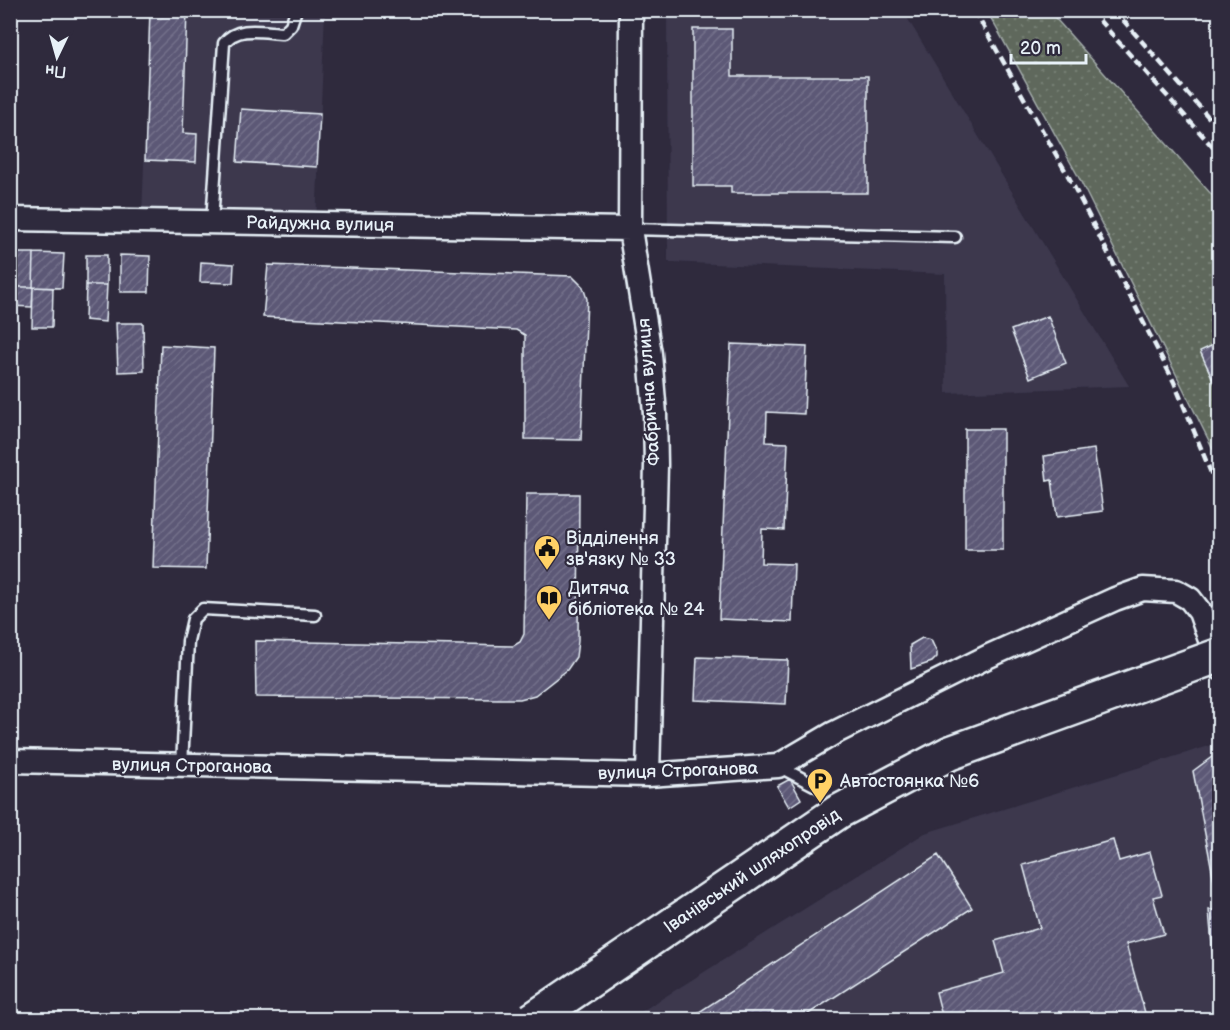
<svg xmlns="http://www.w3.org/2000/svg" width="1230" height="1030" font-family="'Balsamiq Sans',sans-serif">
<defs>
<pattern id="grass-dots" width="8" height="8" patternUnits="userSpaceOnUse" patternTransform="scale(1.5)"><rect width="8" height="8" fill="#5e685b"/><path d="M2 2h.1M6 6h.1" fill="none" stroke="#757e73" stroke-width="1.8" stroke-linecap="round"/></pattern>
<pattern id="building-hatch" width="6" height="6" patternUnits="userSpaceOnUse" patternTransform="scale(1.5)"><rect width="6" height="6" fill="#5c5876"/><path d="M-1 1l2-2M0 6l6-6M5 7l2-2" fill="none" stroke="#73708a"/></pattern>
</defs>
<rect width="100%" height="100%" fill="#2f2a3d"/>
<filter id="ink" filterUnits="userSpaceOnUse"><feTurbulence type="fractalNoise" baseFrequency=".0167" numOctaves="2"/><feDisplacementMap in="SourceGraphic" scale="12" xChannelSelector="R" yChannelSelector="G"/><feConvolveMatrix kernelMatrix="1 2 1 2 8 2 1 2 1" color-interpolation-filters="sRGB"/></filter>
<g filter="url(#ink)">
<path fill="#3c384e" d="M150,11H325L316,223L142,217Z
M667,11H903L1129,386L946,393L945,274L668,262Z
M1219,743V1019L628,1020L925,833Z"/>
<path fill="url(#grass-dots)" stroke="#a3acaa" stroke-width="1.5" d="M987,11H1049L1219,203V461L1078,176Z"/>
<path fill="url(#building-hatch)" stroke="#e8f1f8" stroke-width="1.5" d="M150,10H187L183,133L197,134L196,162L145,160Z
M213,10H256V12Z
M693,29H732V76H868V193H731V186H693Z
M241,109L320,114L317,167L237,162Z
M11,253H34L33,287H10Z
M34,253L64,254L62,288L33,287Z
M86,255H107V285H86Z
M120,255L150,256L149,292H120Z
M201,262L234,264L233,283L200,282Z
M268,265L572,276L583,287L587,299L581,440L525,439V335L516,330L263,317Z
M86,285H107L105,322L85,320Z
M10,287H33L32,307L10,306Z
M33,287L53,288L52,327H32Z
M1048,316L1066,363L1030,378L1011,330Z
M116,323H143L144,371L118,372Z
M1220,342V395L1200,351Z
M731,344L807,347L804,414L767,412L766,442L788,443L784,530L762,529L761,563L794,564L792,622L719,619Z
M161,345L214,348L206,569L153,568Z
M965,429H1003V550H965Z
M1094,449L1103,511L1057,517L1052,480L1047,481L1044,456Z
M526,494H579L578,641L576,657L567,670L535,695L520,699H500L256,697L255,641L513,646L520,642L524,634Z
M922,638L931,640L937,653V657L932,662L911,669L910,645Z
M697,657L788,660L786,704L695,700Z
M1220,751V885L1215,886L1193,771Z
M790,779L801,799L789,807L777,786Z
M1113,840L1119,861L1150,852L1162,895L1153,897L1164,934L1126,944L1147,1020H943L936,992L1004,973L995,941L1040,928L1023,865Z
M938,855L972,908L799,1020H687Z
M1209,910H1220V991L1216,992Z
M1220,991V1020H1219L1216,992Z"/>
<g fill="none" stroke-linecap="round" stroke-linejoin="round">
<g stroke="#e8f1f8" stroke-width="15">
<path id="lane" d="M212,222L224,43C238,25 262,32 283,33L291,25L296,10
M630,229L955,237
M182,766L188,641L193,619L203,609L315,615
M778,766L822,789"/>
</g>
<g stroke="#e8f1f8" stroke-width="27">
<path id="street" d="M631,10L630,229L650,354L655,414L656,465L648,775
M10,219L630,229
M10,761L648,775L778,766L834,733L989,656L1115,599L1143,589L1176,591L1190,599L1200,612L1220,668"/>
</g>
<use href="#lane" stroke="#2f2a3d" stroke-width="10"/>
<use href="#street" stroke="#2f2a3d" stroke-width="22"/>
<path stroke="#e8f1f8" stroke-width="4.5" stroke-dasharray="9 4.5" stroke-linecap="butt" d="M974,10L1071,181L1174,382L1220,495
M1090,10L1220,155
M1114,10L1220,130"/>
<g stroke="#e8f1f8" stroke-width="38" stroke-linecap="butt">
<path id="primary-bridge" d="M532,1020L838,812L950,753L1220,655"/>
</g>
<use href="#primary-bridge" stroke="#2f2a3d" stroke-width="33"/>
</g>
</g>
<defs>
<g id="civic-pin" transform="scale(1.35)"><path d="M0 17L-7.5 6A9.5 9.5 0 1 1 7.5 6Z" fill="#ffd166" stroke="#2f2a3d"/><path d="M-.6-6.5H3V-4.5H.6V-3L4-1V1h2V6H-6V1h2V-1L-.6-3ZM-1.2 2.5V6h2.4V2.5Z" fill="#111"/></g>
<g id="library-pin" transform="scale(1.35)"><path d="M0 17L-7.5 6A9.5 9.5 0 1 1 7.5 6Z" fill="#ffd166" stroke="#2f2a3d"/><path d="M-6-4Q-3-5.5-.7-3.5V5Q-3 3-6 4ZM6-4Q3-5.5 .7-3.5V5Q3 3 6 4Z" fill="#111"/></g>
<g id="parking-pin" transform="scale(1.35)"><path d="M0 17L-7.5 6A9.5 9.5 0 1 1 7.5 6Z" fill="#ffd166" stroke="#2f2a3d"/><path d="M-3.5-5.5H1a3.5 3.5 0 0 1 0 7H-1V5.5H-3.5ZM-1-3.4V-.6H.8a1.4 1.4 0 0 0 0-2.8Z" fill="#111"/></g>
</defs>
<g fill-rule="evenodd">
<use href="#civic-pin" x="547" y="548"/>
<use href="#library-pin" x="549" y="598"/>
<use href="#parking-pin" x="820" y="781"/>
</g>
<g text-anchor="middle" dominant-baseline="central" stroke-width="4.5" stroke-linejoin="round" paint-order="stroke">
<g font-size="18" fill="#e8f1f8" stroke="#2f2a3d">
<text transform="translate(320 224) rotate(1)">Райдужна вулиця</text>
<text transform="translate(649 392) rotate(-94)">Фабрична вулиця</text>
<text transform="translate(192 766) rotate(1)">вулиця Строганова</text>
<text transform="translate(678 771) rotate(-2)">вулиця Строганова</text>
<text transform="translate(752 871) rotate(-34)">Іванівський шляхопровід</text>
</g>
<g font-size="18" fill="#e8f1f8" stroke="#2f2a3d" text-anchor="start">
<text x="566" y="538">Відділення<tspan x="566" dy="21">зв'язку № 33</tspan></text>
<text x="568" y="588">Дитяча<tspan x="568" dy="21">бібліотека № 24</tspan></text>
<text x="840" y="781">Автостоянка №6</text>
</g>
</g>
<rect width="1230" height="1030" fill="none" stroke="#2f2a3d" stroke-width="36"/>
<rect x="18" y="18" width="1194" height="994" fill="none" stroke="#e8f1f8" stroke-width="2" filter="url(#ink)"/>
<g transform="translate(57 57) rotate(185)" stroke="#2f2a3d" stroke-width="4.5" paint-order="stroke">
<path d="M0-4.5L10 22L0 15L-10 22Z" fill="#e8f1f8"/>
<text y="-9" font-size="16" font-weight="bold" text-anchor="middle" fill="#e8f1f8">Пн</text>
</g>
<path d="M1011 54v9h75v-9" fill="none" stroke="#e8f1f8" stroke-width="3"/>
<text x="1020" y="54" font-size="18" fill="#e8f1f8" stroke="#2f2a3d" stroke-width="4.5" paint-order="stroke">20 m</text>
</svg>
